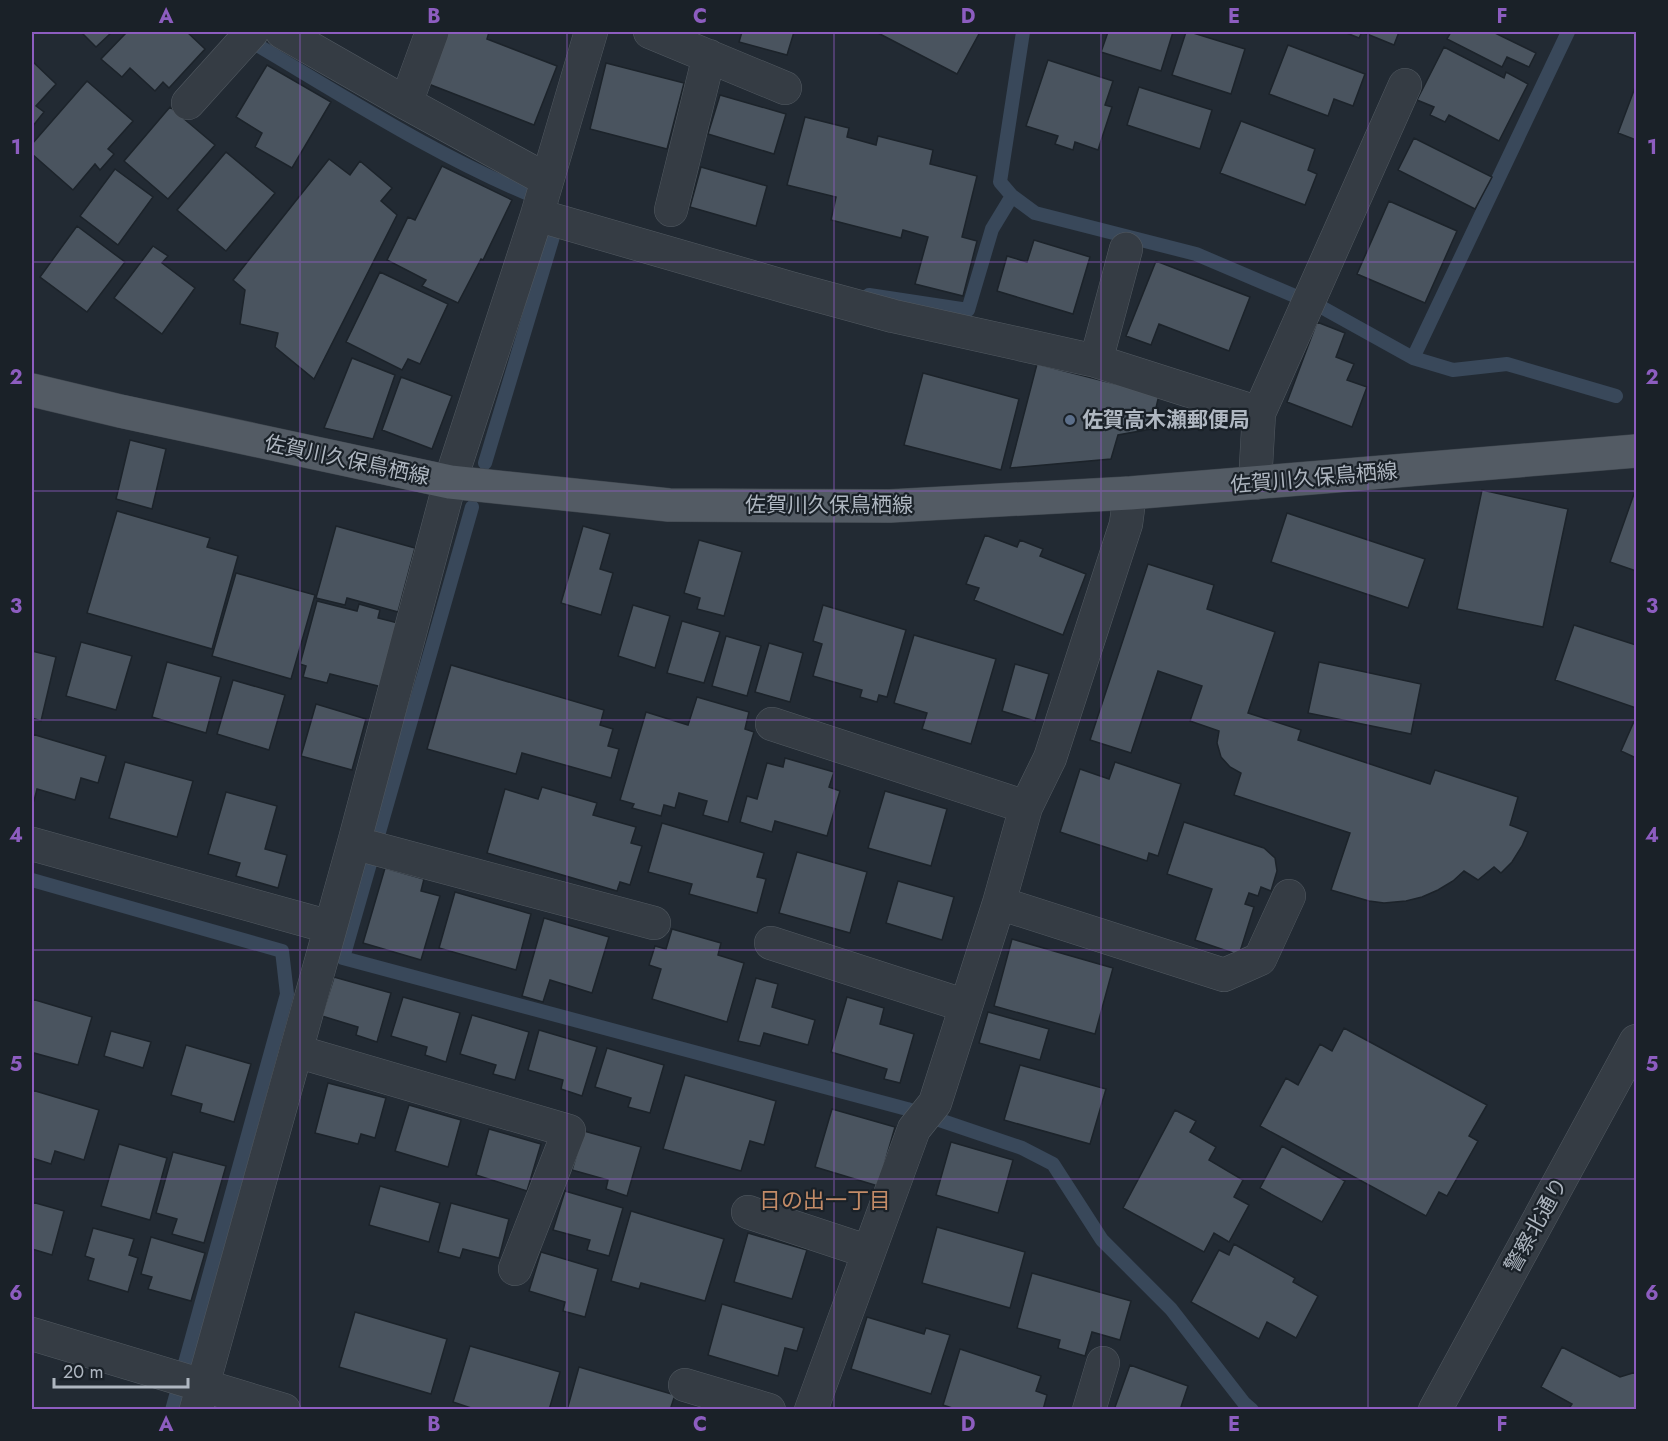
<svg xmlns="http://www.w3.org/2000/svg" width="1668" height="1441" font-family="Jost,'Noto Sans JP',sans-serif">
<rect width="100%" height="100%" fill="#222a33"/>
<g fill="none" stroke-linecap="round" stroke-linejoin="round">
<path stroke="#39485a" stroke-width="14" d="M1023,32L1000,182L1012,196L1035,213L1196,254L1323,308L1413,358L1453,370L1507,364L1616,396
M247,39C342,95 440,159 543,200
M869,295L968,310L992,229L1012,196
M1413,358L1568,32
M485,463L555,230L560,223
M472,507L343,958L907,1109L1022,1148L1053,1164L1102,1240L1171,1309L1244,1403L1252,1410
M32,880L282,951L287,994L172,1410"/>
</g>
<path fill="#4a545f" stroke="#1c232a" stroke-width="1.5" d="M81,32H112L96,47Z
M127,32H187L205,49L169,88L163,82L155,91L130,68L122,77L101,59Z
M446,32H489L487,39L557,66L534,125L426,83Z
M742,32H794L787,55L739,42Z
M876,32H980L957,74Z
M1108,32H1173L1161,71L1101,52Z
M1186,32H1190L1245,49L1231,94L1172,75Z
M1344,32H1399L1394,45L1362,32L1359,38Z
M1451,32H1493L1536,53L1529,67L1507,57L1502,67L1447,39Z
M1288,45L1365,74L1353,106L1334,99L1328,116L1269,94Z
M1444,47L1504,78L1506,72L1528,84L1499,141L1449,115L1445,122L1430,115L1434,107L1417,100Z
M1048,60L1113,81L1105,105L1112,107L1098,150L1075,142L1073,150L1055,144L1058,136L1026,126Z
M32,61L56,84L36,106L44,112L32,127Z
M606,63L684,83L667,149L590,129Z
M267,65L331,102L292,168L255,147L262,133L236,117Z
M87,81L133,121L108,149L114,154L100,170L95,164L73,190L32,154V144Z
M1636,85V140L1618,133Z
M1139,87L1212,110L1200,149L1127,125Z
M720,95L786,114L774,154L708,134Z
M170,107L215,145L168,199L124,161Z
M805,117L849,128L847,137L876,145L878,136L933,150L930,164L977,176L962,237L977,241L963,296L915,284L928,237L903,230L901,238L831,220L836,197L787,185Z
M1241,121L1315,149L1308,170L1317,174L1305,205L1220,173Z
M1414,138L1492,177L1475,209L1398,170Z
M226,152L275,193L226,251L177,210Z
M329,159L350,175L360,161L392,188L381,201L397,215L314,379L275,347L278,333L240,324L245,290L233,280Z
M442,166L512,200L483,260L481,259L458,303L422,286L426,280L387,260L408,217L415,220Z
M701,167L767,186L756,226L690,207Z
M115,169L153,197L118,245L80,216Z
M1389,201L1457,231L1425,303L1357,274Z
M77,226L125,262L87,312L40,277Z
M1034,240L1090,257L1073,314L997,291L1007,256L1027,262Z
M153,246L168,256L162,263L195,288L162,334L114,298Z
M1156,261L1250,297L1229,351L1159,324L1151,345L1126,336Z
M380,272L448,304L420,364L408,359L402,370L346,342Z
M1317,322L1345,333L1336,357L1354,364L1347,380L1367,387L1352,427L1287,402Z
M352,358L395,375L373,439L324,428Z
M1037,364L1159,395L1151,429L1118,435L1111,459L1010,468Z
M923,373L1019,399L1001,470L904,445Z
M401,377L452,396L432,449L382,430Z
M130,440L166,449L152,509L116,499Z
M1482,490L1568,509L1543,627L1457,609Z
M1634,494L1636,495V571L1610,562Z
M117,511L210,538L207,547L238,556L212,649L87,613Z
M1287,513L1425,559L1408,608L1271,562Z
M336,526L415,548L398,612L347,598L345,605L316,598Z
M583,526L610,534L600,569L613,573L601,615L561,603Z
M985,535L1017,547L1020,540L1043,549L1040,556L1086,574L1063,635L974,600L979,588L966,584Z
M699,540L742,552L724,616L697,609L700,598L684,593Z
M1148,564L1214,585L1207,609L1275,632L1248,713L1301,730L1298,740L1430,784L1435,770L1518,797L1510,825L1528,832L1522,846L1512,862L1501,873L1494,867L1478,880L1464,871L1453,881L1438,890L1422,897L1406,901L1384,903L1369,901L1331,890L1350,833L1234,795L1241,773L1230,767L1221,757L1217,743L1219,731L1190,721L1202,686L1158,671L1131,753L1090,740Z
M236,573L315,595L291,679L212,656Z
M317,601L357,611L359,604L380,610L378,618L398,623L382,687L330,674L327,683L303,677L306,666L300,664Z
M633,605L670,616L655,668L618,656Z
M823,605L906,630L887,697L879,695L877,702L860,697L862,690L813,676L822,644L813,641Z
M682,621L720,632L704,683L667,673Z
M1574,625L1636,645V708L1555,680Z
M914,635L996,659L971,744L922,729L927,713L894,703Z
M726,636L761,646L747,696L712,686Z
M81,642L132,656L116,710L66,696Z
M769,643L803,653L790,702L755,692Z
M32,651L56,657L41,721L32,718Z
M167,662L221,677L206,733L152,717Z
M1319,662L1421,684L1411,734L1308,713Z
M1015,664L1049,674L1035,721L1002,711Z
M451,665L604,710L600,725L613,729L608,746L619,749L611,778L522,753L516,774L427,749Z
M233,680L285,695L269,750L217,734Z
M697,697L749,712L745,729L754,732L728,822L703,815L707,801L679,793L675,808L664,805L661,816L632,808L634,804L620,800L646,712L688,725Z
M316,704L366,719L352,770L301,756Z
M1636,717V758L1621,751Z
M32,734L106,756L98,783L81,778L75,800L37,789L34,801H32Z
M785,758L834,772L829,787L840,791L827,836L775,821L772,832L740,822L747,796L757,799L767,763L783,767Z
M125,762L193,781L177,837L109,818Z
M1115,762L1181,784L1158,856L1149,853L1147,861L1060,832L1080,769L1109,779Z
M542,787L597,803L593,815L636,827L631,843L642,846L630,885L620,882L617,891L487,853L505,789L538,799Z
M885,791L947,809L931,866L868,848Z
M226,792L277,806L265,849L287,855L278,888L236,876L240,863L208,854Z
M1184,822L1264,848L1275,858L1277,871L1271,891L1261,887L1258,896L1249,893L1245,904L1254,907L1239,955L1195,940L1212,889L1167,874Z
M662,823L764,853L757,877L766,879L757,913L689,894L692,884L648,872Z
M797,852L867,872L850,933L779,913Z
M385,868L424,879L421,891L440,896L421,960L363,943Z
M898,881L954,897L942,940L886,923Z
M455,892L531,914L516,970L439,948Z
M544,918L609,937L592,993L550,980L543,1002L522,996Z
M672,929L721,943L718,955L744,963L727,1022L652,999L661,969L649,965L655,946L666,949Z
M1012,939L1113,968L1095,1034L994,1006Z
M334,977L391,993L377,1042L356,1035L358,1027L322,1016Z
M756,978L778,984L772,1007L815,1020L808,1045L764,1033L760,1046L738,1041Z
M403,997L460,1013L446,1062L425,1055L427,1047L391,1036Z
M847,997L884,1008L880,1024L914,1034L900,1083L884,1079L887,1069L831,1052Z
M32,999L92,1017L78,1065L34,1053L32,1062Z
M988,1012L1049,1029L1040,1060L979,1043Z
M472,1015L529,1032L515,1080L493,1074L496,1065L460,1054Z
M1344,1028L1487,1105L1469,1136L1478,1141L1447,1196L1439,1192L1426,1216L1260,1126L1286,1078L1298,1085L1320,1044L1332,1051Z
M539,1030L597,1047L582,1096L561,1089L563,1080L528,1070Z
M111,1031L151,1042L143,1068L104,1056Z
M186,1045L251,1064L234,1122L200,1112L202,1104L171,1095Z
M607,1048L664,1065L650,1113L628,1107L631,1098L595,1087Z
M1020,1065L1106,1089L1090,1144L1004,1120Z
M685,1075L776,1101L764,1145L750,1141L741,1171L663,1149Z
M328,1083L386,1098L375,1138L361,1134L358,1144L315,1133Z
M32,1090L99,1110L84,1160L55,1151L51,1164L32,1158Z
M409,1105L461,1120L448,1167L395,1151Z
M832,1109L895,1127L878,1186L815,1167Z
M1175,1110L1196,1121L1190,1132L1216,1147L1209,1160L1243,1180L1234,1197L1249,1205L1229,1242L1214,1233L1204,1252L1123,1208Z
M489,1129L541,1144L527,1191L476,1175Z
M584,1131L641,1147L627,1196L606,1189L608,1180L572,1170Z
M951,1142L1013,1160L998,1213L936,1195Z
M119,1144L167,1158L150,1220L101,1206Z
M1282,1146L1345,1181L1322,1222L1260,1188Z
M173,1152L226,1166L204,1243L172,1234L177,1219L156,1213Z
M380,1186L440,1203L429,1242L369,1225Z
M565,1191L623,1208L609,1256L587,1250L590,1240L553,1230Z
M32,1202L64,1211L52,1255L32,1249Z
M451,1203L509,1219L499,1258L463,1249L460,1258L438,1252Z
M631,1211L724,1239L705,1301L641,1283L639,1289L611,1281Z
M937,1227L1025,1252L1010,1308L922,1283Z
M93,1228L134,1239L129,1255L138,1258L128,1292L88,1280L94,1259L85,1256Z
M748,1233L807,1250L792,1299L734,1282Z
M151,1237L205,1253L191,1301L148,1289L152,1277L141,1274Z
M1234,1244L1295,1278L1293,1282L1318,1296L1296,1338L1267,1322L1259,1339L1191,1302L1219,1250L1229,1255Z
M541,1252L598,1269L585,1317L563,1311L565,1302L529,1291Z
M1032,1273L1131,1301L1120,1340L1092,1332L1085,1356L1058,1348L1060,1340L1017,1328Z
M722,1304L804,1328L797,1351L785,1348L778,1376L708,1355Z
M355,1312L447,1339L431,1394L339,1367Z
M867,1317L924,1334L926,1328L950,1335L931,1394L851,1369Z
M470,1346L560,1372L549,1410H477L453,1402Z
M1562,1347L1620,1377L1636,1372V1410H1568L1572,1404L1541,1387Z
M960,1349L1041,1376L1036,1391L1047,1395L1043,1410H958L943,1405Z
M1130,1365L1188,1386L1180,1410H1114Z
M579,1367L675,1395L670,1410H567Z"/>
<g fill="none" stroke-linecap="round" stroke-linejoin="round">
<g stroke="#525a62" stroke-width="34">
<path id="minor" d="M282,32L406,103L547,180
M650,32L785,88
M188,103L252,32
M406,103L432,32
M671,210L709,56
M537,215L790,288L893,316L1096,361L1259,413L1255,483
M1096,361L1126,249
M1259,413L1405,85
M772,724L1026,807
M354,843L654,923
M32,844L330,927
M999,903L1224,975L1260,959L1289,896
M771,943L966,1006
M296,1051L569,1131L515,1269
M748,1212L869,1252
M32,1334L284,1410
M685,1385L769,1410
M196,1410L354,843L450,482L537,215L591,32
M811,1410L914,1129L935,1103L999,903L1026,807L1050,758L1126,524L1130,493
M1089,1410L1103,1363"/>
</g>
<g stroke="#525a62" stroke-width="34">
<path id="tertiary" d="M1435,1410L1636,1041"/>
</g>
<g stroke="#3e454d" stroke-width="34">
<path id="primary" d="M32,390L120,411L450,482L669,505L890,506L1130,493L1636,451"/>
</g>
<use href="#minor" stroke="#353c44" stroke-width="33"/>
<use href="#tertiary" stroke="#353c44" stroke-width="33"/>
<use href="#primary" stroke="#535b64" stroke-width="33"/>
</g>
<path fill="none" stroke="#8d5dc0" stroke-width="1.5" stroke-opacity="0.55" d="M300,32V1410M567,32V1410M834,32V1410M1101,32V1410M1368,32V1410M32,262H1636M32,491H1636M32,720H1636M32,950H1636M32,1179H1636"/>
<circle fill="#5c6f8a" stroke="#1a2128" stroke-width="2" cx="1070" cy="420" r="6"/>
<g text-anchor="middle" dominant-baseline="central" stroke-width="4.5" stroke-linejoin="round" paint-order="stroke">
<g font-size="21" font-weight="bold" fill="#afb7c1" stroke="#1a2128" text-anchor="start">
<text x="1082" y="420">佐賀高木瀬郵便局</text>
</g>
<g font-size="21" fill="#afb7c1" stroke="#1a2128">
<text transform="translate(347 460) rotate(12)">佐賀川久保鳥栖線</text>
<text transform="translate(1314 478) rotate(-5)">佐賀川久保鳥栖線</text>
<text x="829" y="505">佐賀川久保鳥栖線</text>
<text transform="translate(1536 1225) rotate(-61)">警察北通り</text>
</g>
<g font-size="22" fill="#c38b67" stroke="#1a2128">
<text x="825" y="1200">日の出一丁目</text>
</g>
</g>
<rect width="1668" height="1441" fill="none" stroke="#1a2128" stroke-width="66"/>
<path d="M54 1378v9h134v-9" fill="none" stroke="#afb7c1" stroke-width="3"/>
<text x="63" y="1378" font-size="18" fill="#afb7c1" stroke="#1a2128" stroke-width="4.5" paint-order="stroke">20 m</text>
<rect x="33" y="33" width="1602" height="1375" fill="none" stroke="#8d5dc0" stroke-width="2"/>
<g font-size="20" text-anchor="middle" font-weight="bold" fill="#8d5dc0">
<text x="166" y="23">A</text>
<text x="434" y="23">B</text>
<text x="700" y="23">C</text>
<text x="968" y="23">D</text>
<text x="1234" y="23">E</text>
<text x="1502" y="23">F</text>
<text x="16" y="154">1</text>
<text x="1652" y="154">1</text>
<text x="16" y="384">2</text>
<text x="1652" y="384">2</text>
<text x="16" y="613">3</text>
<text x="1652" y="613">3</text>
<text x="16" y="842">4</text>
<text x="1652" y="842">4</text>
<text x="16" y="1071">5</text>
<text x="1652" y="1071">5</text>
<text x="16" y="1300">6</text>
<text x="1652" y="1300">6</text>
<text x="166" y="1431">A</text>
<text x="434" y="1431">B</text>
<text x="700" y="1431">C</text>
<text x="968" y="1431">D</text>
<text x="1234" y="1431">E</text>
<text x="1502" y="1431">F</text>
</g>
</svg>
